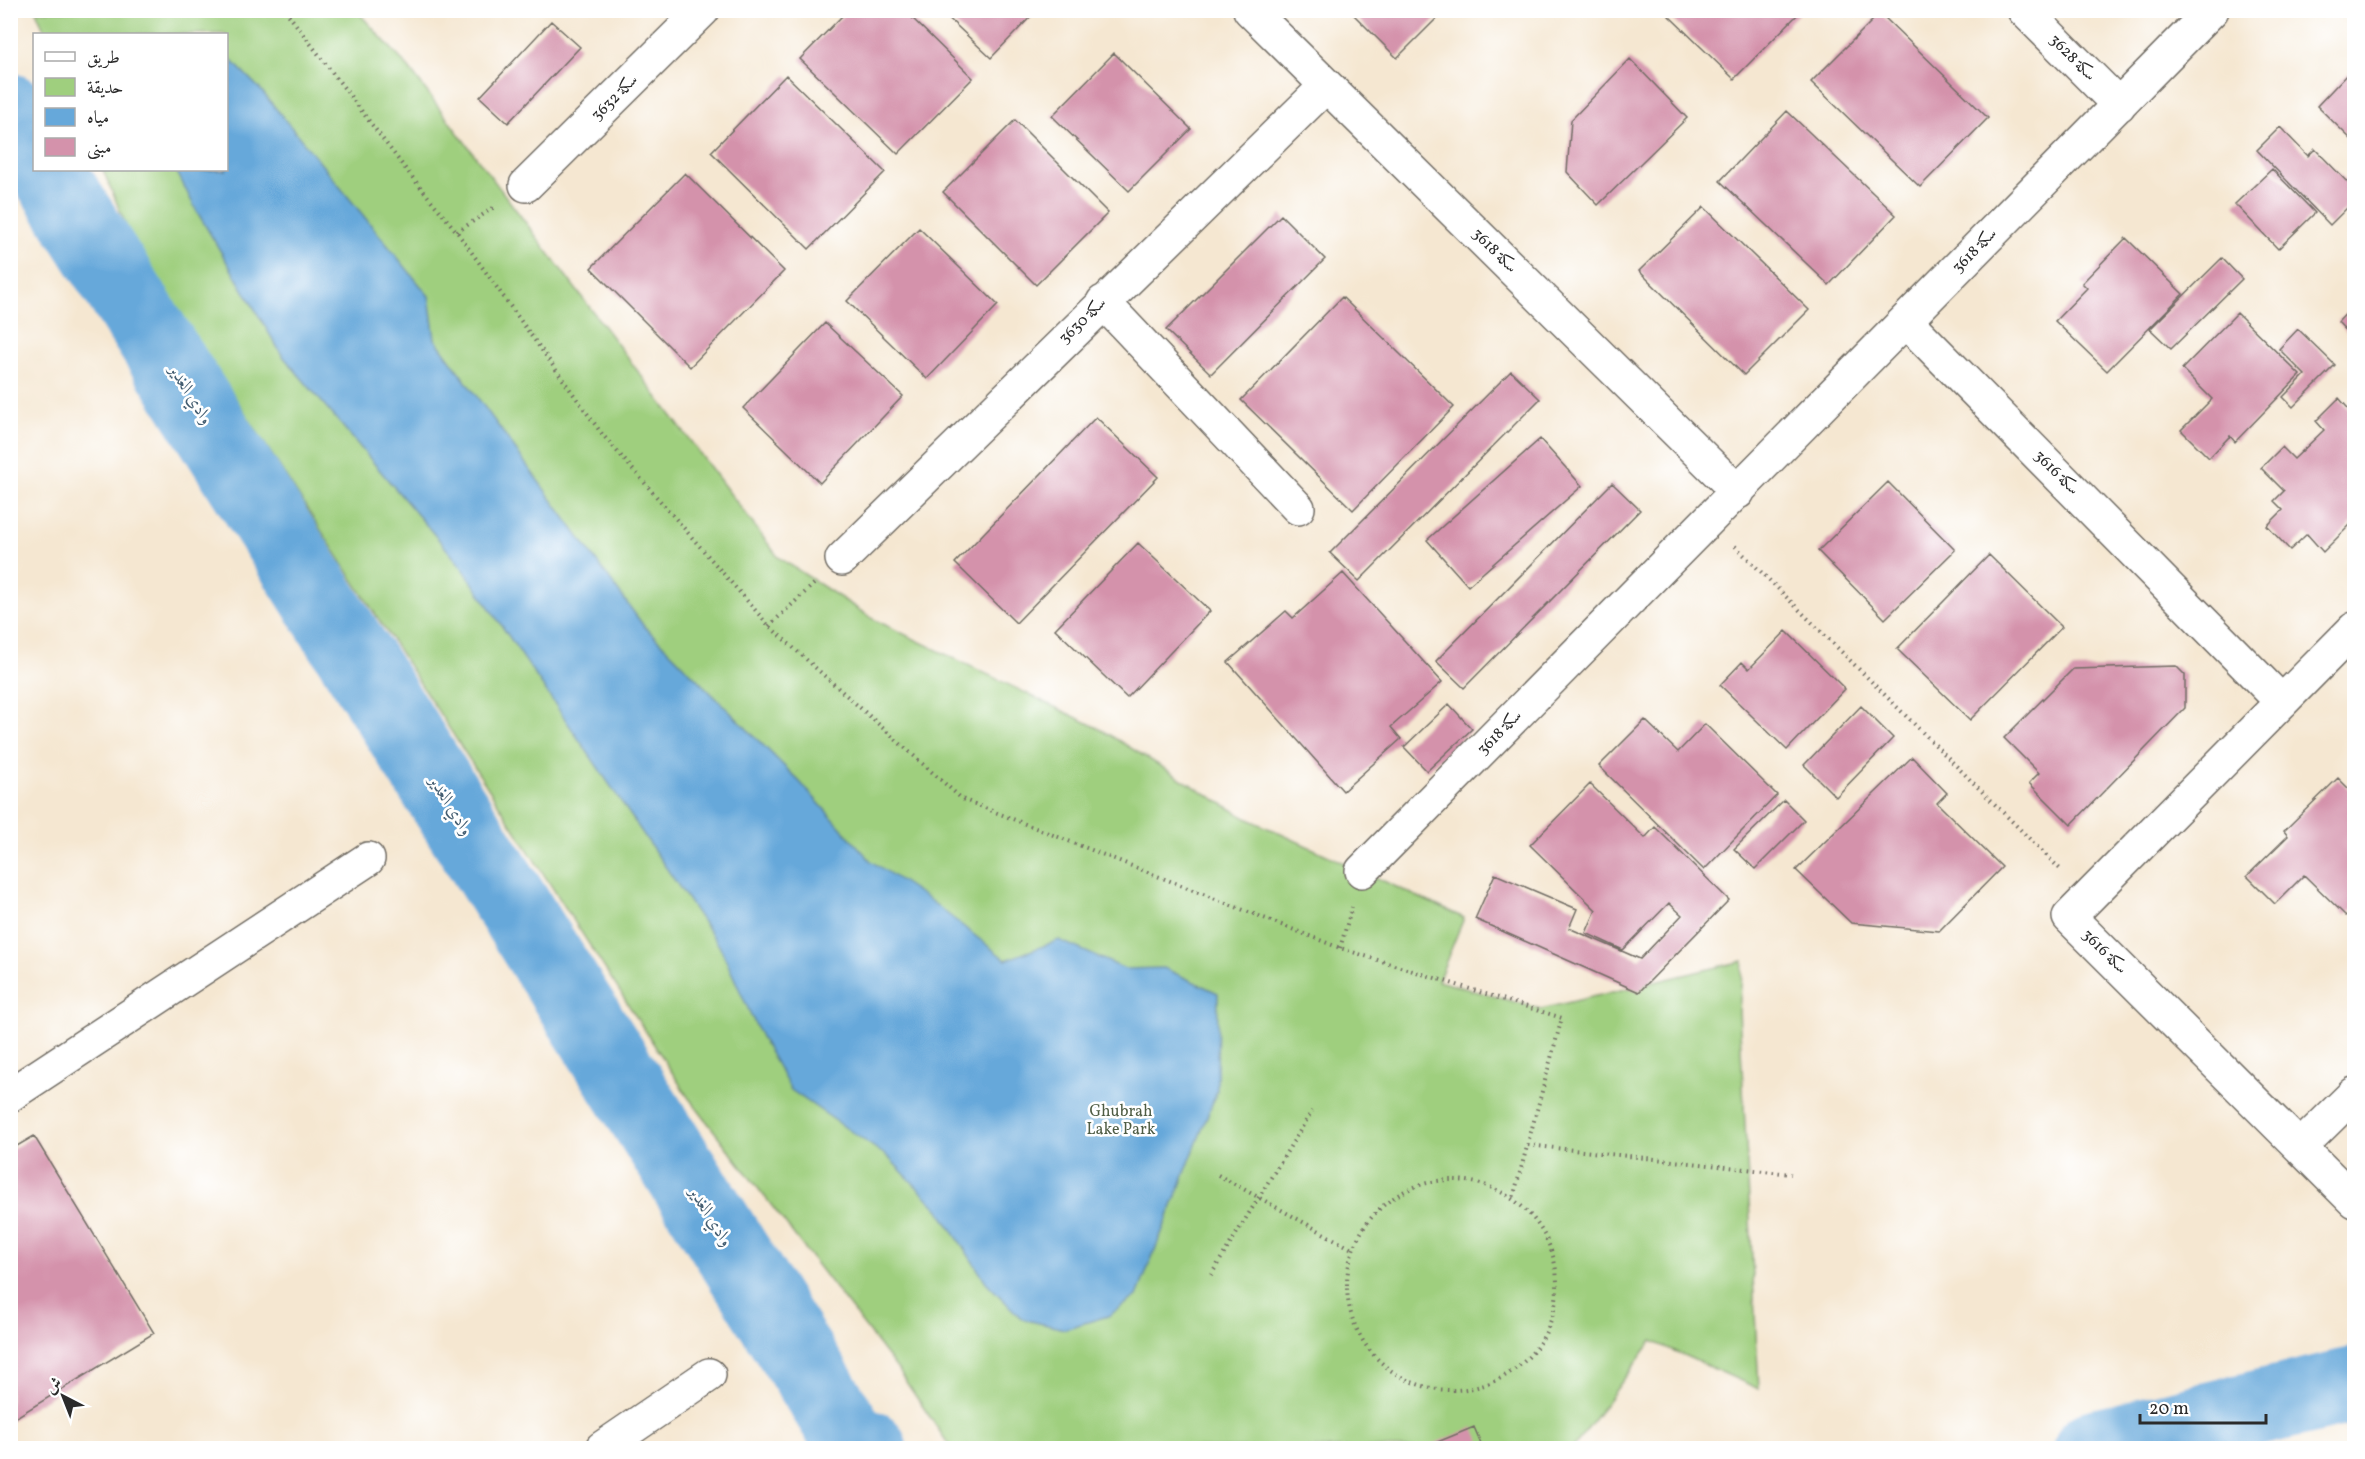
<svg xmlns="http://www.w3.org/2000/svg" width="2365" height="1459" font-family="Vollkorn,Amiri,serif">
<rect width="100%" height="100%" fill="#fff"/>
<filter id="ink" filterUnits="userSpaceOnUse"><feTurbulence type="fractalNoise" baseFrequency=".0167" numOctaves="2"/><feDisplacementMap in="SourceGraphic" scale="12" xChannelSelector="R" yChannelSelector="G"/><feConvolveMatrix kernelMatrix="1 2 1 2 8 2 1 2 1" color-interpolation-filters="sRGB"/></filter>
<filter id="wash" filterUnits="userSpaceOnUse"><feTurbulence type="fractalNoise" baseFrequency=".008" numOctaves="4" result="noise"/><feDisplacementMap in="SourceGraphic" scale="24" xChannelSelector="R" yChannelSelector="G"/><feGaussianBlur stdDeviation="1.35" result="paint"/><feColorMatrix in="noise" values="0 0 0 0 0 0 0 0 0 0 0 0 0 0 0 0 0 1.4 0 .05"/><feComposite in="paint" operator="in"/></filter>
<g filter="url(#wash)">
<rect width="100%" height="100%" fill="#f5e7d1"/>
<path fill="#9fcf7e" stroke="#657d54" stroke-width="1.5" d="M36,11H357L409,68L778,557L873,619L1098,728L1244,817L1464,918L1438,981L1541,1009L1743,961L1739,1011L1759,1389L1652,1341L1573,1448H951L898,1370L688,1097L131,237L103,170H226V34H46Z"/>
<path fill="#66a8da" stroke="#486a82" stroke-width="1.5" d="M227,56L260,89L429,296L435,339L643,625L800,782L871,861L931,901L1006,960L1059,940L1125,969L1164,968L1218,993L1217,1091L1137,1296L1108,1316L1064,1329L1022,1319L986,1282L939,1210L888,1157L791,1090L761,1037L720,947L461,566L282,355L196,210L176,170H226Z"/>
<g fill="none" stroke-linecap="round" stroke-linejoin="round">
<path stroke="#66a8da" stroke-width="12" d="M853,1443L857,1448"/>
<path stroke="#66a8da" stroke-width="76" d="M10,111L34,149
M47,170L853,1443L869,1448
M2092,1448L2354,1385"/>
</g>
<g id="blocks">
<path fill="#d492ab" d="M848,10H904L973,78L898,154L800,59Z
M940,10H1037L991,58Z
M1349,10H1445L1397,58Z
M1675,10H1802L1734,79L1669,16Z
M1880,13L1988,118L1920,187L1811,82Z
M551,21L580,47L508,123L480,97Z
M1114,53L1191,129L1129,191L1052,116Z
M1630,59L1687,118L1598,205L1567,172L1571,120Z
M2349,72L2354,77V142L2317,106Z
M786,75L885,172L809,249L711,152Z
M1787,111L1896,215L1829,285L1720,181Z
M1015,120L1108,213L1036,285L943,192Z
M2280,127L2308,156L2315,149L2354,189V201L2330,225L2257,150Z
M2272,169L2315,213L2278,249L2235,204Z
M685,173L784,271L690,367L591,268Z
M1704,207L1809,310L1744,375L1639,271Z
M1281,215L1325,259L1211,374L1166,330Z
M919,228L998,305L927,379L847,301Z
M2126,238L2183,294L2107,371L2055,321L2087,288L2082,283Z
M2222,258L2242,279L2171,349L2150,329Z
M1342,297L1454,407L1353,510L1241,400Z
M2354,305V339L2338,322Z
M2237,313L2300,375L2235,442L2230,436L2209,458L2181,430L2212,399L2182,369Z
M825,323L903,396L820,483L743,408Z
M2298,329L2335,365L2293,407L2283,397L2305,375L2279,349Z
M1511,371L1540,399L1359,581L1330,553Z
M2339,398L2354,415V521L2323,552L2307,534L2290,550L2267,526L2283,510L2274,501L2284,491L2261,468L2282,447L2294,459L2324,430L2316,421Z
M1096,417L1158,477L1016,623L955,563Z
M1540,439L1582,486L1468,586L1427,540Z
M1888,482L1955,550L1885,619L1818,551Z
M1612,483L1640,510L1464,688L1436,661Z
M1138,543L1210,611L1127,698L1055,629Z
M1989,555L2062,627L1970,720L1897,649Z
M1343,573L1442,682L1391,727L1401,739L1343,791L1228,662L1286,611L1293,618Z
M1786,631L1845,689L1787,750L1720,685L1742,662L1749,669Z
M2176,666L2185,675V708L2071,825L2029,783L2039,773L2004,738L2073,669Z
M1449,704L1472,729L1427,771L1404,747Z
M1861,706L1893,738L1836,797L1804,765Z
M1645,720L1678,752L1705,724L1777,795L1704,870L1599,766Z
M1912,757L1947,793L1937,803L2002,867L1939,931L1851,923L1796,870Z
M2338,778L2354,794V908L2346,916L2304,875L2275,904L2247,876L2288,836L2284,831Z
M1590,784L1645,838L1655,827L1729,900L1639,992L1475,919L1495,874L1577,909L1569,928L1640,959L1682,915L1669,903L1623,950L1586,933L1596,910L1530,845Z
M1784,800L1804,820L1755,869L1734,849Z
M34,1136L154,1333L10,1421V1150Z
M1474,1427L1483,1448H1423Z"/>
</g>
</g>
<g filter="url(#ink)">
<use href="#blocks" fill-opacity="0" stroke="#726d65" stroke-width="1.5"/>
<g fill="none" stroke-linecap="round" stroke-linejoin="round">
<g stroke="#726d65" stroke-width="36">
<path id="minor" d="M1250,10L1738,492
M2024,10L2119,105
M526,185L703,10
M1103,302L1298,508
M1906,321L2282,702
M842,559L1326,86
M2354,629L2069,917L2354,1201
M1362,871L2212,10
M10,1095L368,859
M2300,1147L2354,1094
M602,1448L709,1375"/>
</g>
<path stroke="#726d65" stroke-width="4" stroke-dasharray="1.5 4.5" stroke-linecap="butt" d="M285,10L404,167L457,232L602,434L769,626L962,799L1340,948L1562,1018L1513,1198
M457,232L496,206
M1735,546L2062,871
M769,626L815,583
M1340,948L1352,907
M1528,1145L1791,1174
M1218,1175L1352,1249
M1347 1285a105 105 0 1 1 210 0a105 105 0 1 1-210 0Z
M1211,1275L1312,1111"/>
<use href="#minor" stroke="#fff" stroke-width="33"/>
</g>
</g>
<g text-anchor="middle" dominant-baseline="central" stroke-width="5" stroke-linejoin="round" paint-order="stroke">
<g font-size="16" fill="#2b2b2b" stroke="#fff">
<text transform="translate(2072 58) rotate(45)">سكة 3628</text>
<text transform="translate(615 98) rotate(-45)">سكة 3632</text>
<text transform="translate(1494 251) rotate(45)">سكة 3618</text>
<text transform="translate(1975 251) rotate(-45)">سكة 3618</text>
<text transform="translate(1083 321) rotate(-44)">سكة 3630</text>
<text transform="translate(2056 473) rotate(45)">سكة 3616</text>
<text transform="translate(1500 733) rotate(-45)">سكة 3618</text>
<text transform="translate(2104 952) rotate(45)">سكة 3616</text>
</g>
<g font-size="16" fill="#4e5c44" stroke="#fff">
<text x="1121" y="1112">Ghubrah<tspan x="1121" dy="18">Lake Park</tspan></text>
</g>
<g font-size="18" font-style="italic" fill="#435d71" stroke="#fff">
<text transform="translate(190 395) rotate(58)">وادي الغدير</text>
<text transform="translate(450 806) rotate(58)">وادي الغدير</text>
<text transform="translate(710 1217) rotate(58)">وادي الغدير</text>
</g>
</g>
<rect width="2365" height="1459" fill="none" stroke="#fff" stroke-width="36"/>
<rect x="33" y="33" width="195" height="138" fill="#ffffff" stroke="#aaaaaa" stroke-width="1.5"/>
<rect x="45" y="52" width="30" height="9" fill="#ffffff" stroke="#aaaaaa" stroke-width="1.5"/>
<text x="87" y="63" font-size="18" fill="#2b2b2b">طريق</text>
<rect x="45" y="78" width="30" height="18" fill="#9fcf7e" stroke="#aaaaaa" stroke-width="1.5"/>
<text x="87" y="93" font-size="18" fill="#2b2b2b">حديقة</text>
<rect x="45" y="108" width="30" height="18" fill="#66a8da" stroke="#aaaaaa" stroke-width="1.5"/>
<text x="87" y="123" font-size="18" fill="#2b2b2b">مياه</text>
<rect x="45" y="138" width="30" height="18" fill="#d492ab" stroke="#aaaaaa" stroke-width="1.5"/>
<text x="87" y="153" font-size="18" fill="#2b2b2b">مبنى</text>
<g transform="translate(63 1396) rotate(318)" stroke="#ffffff" stroke-width="4.5" paint-order="stroke">
<path d="M0-4.5L10 22L0 15L-10 22Z" fill="#2b2b2b"/>
<text y="-9" font-size="16" font-weight="bold" text-anchor="middle" fill="#2b2b2b">ش</text>
</g>
<path d="M2140 1414v9h126v-9" fill="none" stroke="#2b2b2b" stroke-width="3"/>
<text x="2149" y="1414" font-size="18" fill="#2b2b2b" stroke="#ffffff" stroke-width="4.5" paint-order="stroke">20 m</text>
</svg>
